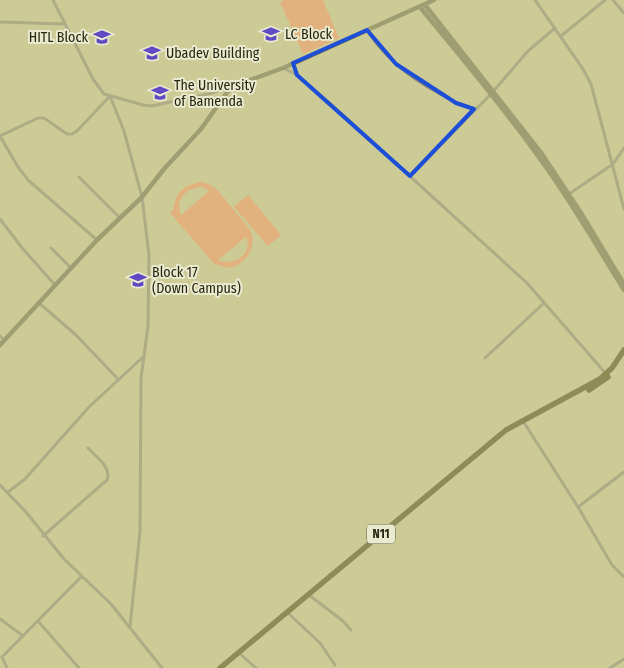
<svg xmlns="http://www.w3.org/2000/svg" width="624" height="668" font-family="'Fira Sans Condensed',sans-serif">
<rect width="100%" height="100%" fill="#cccb96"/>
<path fill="#fc9663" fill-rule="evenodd" d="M284,0H323L339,38L303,54L280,2Z
M201,182C216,184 224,198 233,209C238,216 246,223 250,230C257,242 250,257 239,264C232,269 225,269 218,264L216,266L170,213C174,209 173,207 175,201C179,188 189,184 201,182ZM202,187L209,191L181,215C175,199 186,188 202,187ZM246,237C253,255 234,266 218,260Z
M248,195L281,235L268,246L234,207Z"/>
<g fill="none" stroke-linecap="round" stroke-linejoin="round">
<path stroke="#888772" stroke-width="3" d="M53,0L93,79L104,94L143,105L152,106L212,93L230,87
M535,0L583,69L591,84L624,209
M613,0L624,13
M0,22L64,24
M367,30C391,68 433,94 474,109
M561,36L605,0
M283,68L297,75L345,117L527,283L607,375
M110,96L124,131L142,197L149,255L148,326L141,378L140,532L130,626
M0,136L18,167L28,180L97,240
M0,136L38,118H44L67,134H72L77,131L110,96
M410,176L491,94L528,51L555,28
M79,177L120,218
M569,194L613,164L624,148
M0,219L23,249L55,285
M51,248L71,268
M39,303L76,335L118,379
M0,336L4,340
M485,358L544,303
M523,421L578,507L612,565L624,577
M0,485L26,512L64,559L111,604L162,668
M8,492L25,479L89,407L143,357
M578,507L624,472
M43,536L107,480C112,467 96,457 88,448
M309,595L343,621L351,630
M288,613L320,643L335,665
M0,619L23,636
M38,621L79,668
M239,653L256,668
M2,657L82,576
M2,657L7,668
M610,668L624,659"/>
<path stroke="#696848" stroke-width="4.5" d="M425,5L542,154L581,213L624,284
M420,7C460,56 501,104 538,156C570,199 596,245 624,290
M0,345L97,240L142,197L164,169L201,129L231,87L283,68L434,0"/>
<path stroke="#423f0b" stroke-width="5.5" d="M589,390L608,377
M220,668L506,430L600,379L612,368L624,350"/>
</g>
<path d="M0 0H624V668H0ZM367,30L396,64L456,103L474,109L410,176L297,75L293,63Z" fill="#cccb96" fill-opacity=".55" fill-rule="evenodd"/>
<path fill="none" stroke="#1d4ed8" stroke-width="4" stroke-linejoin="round" d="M367,30L396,64L456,103L474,109L410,176L297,75L293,63Z"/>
<defs>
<g id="university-bare" transform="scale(1.35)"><path d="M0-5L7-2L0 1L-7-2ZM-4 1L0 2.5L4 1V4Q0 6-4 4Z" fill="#604ac3" stroke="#eaead0" stroke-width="2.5" paint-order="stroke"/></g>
</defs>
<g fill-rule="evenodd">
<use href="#university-bare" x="271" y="34"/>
<use href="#university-bare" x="102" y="37"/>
<use href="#university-bare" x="152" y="53"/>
<use href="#university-bare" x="160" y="93"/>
<use href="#university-bare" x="138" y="280"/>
</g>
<g text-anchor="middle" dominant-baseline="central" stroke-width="4" stroke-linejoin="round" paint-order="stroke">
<rect fill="#eaead0" stroke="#61604a" stroke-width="1" x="367" y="524.5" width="28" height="19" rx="4"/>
<g font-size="12" font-weight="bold" fill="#262510">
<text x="381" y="534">N11</text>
</g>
<g font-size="14" fill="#262510" stroke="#eaead0" text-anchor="start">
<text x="285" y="34">LC Block</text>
<text x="88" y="37" text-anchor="end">HITL Block</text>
<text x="166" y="53">Ubadev Building</text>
<text x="174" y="85">The University<tspan x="174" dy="16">of Bamenda</tspan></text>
<text x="152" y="272">Block 17<tspan x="152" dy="16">(Down Campus)</tspan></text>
</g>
</g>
</svg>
